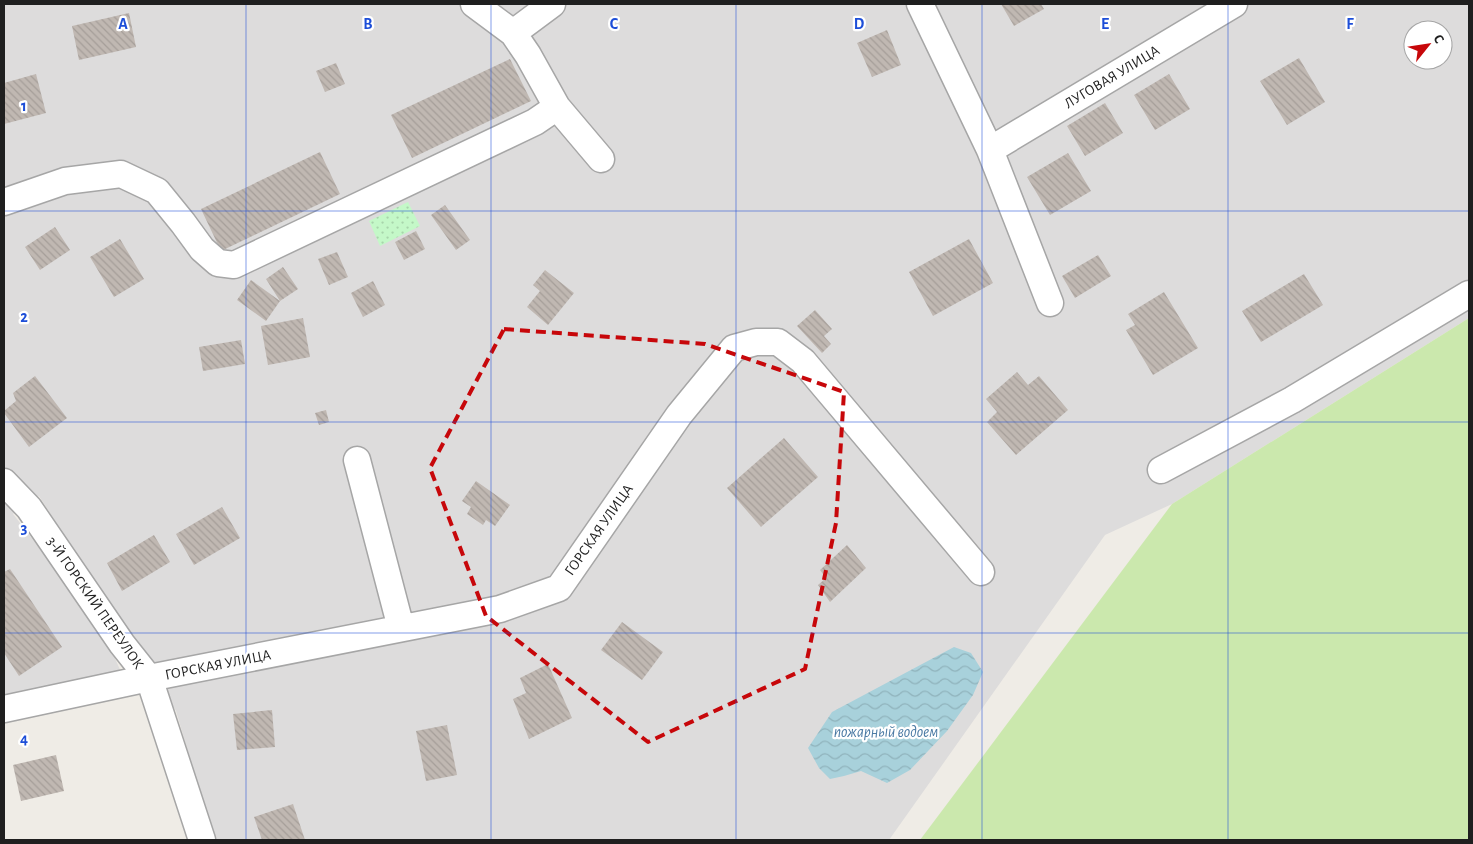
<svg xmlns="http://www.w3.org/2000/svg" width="1473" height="844" font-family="'Alegreya Sans',sans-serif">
<defs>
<pattern id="park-dots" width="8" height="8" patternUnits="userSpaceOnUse" patternTransform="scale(1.25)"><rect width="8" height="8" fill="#c4f8c8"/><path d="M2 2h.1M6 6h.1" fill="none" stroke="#a8d4ab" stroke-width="1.8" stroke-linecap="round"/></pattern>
<pattern id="water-waves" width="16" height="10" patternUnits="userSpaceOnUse" patternTransform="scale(1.25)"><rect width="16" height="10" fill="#a8d1db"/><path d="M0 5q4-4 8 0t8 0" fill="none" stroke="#90b3bc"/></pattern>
<pattern id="building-back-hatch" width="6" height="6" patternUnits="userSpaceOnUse" patternTransform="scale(1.25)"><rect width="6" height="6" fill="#c0b8b2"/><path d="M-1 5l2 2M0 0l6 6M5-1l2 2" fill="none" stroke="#a59e99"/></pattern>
</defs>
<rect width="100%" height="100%" fill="#efece6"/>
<path fill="#dddcdc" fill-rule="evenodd" d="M4,4H1469V318L1172,504L1105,535L889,840H214L176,711L39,496L13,514L67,583L113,654L130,692L4,720ZM1413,30H1443V60H1413Z"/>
<path fill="#cbe8ad" d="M1469,318V840H920L1172,504Z"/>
<path fill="url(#park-dots)" d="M408,202L420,226L380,246L369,221Z"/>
<path fill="url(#water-waves)" d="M954,647L971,653L983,672L973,695L947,731L910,770L887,783L861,771L844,776L830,779L819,768L808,748L832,712Z"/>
<path fill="url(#building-back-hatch)" d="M1001,4H1041L1044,9L1014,26Z
M129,13L136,47L79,60L72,26Z
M887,30L901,65L872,77L857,43Z
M1299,58L1325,102L1287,125L1260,81Z
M510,59L531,101L412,158L391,115Z
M336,63L345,84L325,92L316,71Z
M36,74L46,113L4,124V83Z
M1169,74L1190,109L1155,130L1134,95Z
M1105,103L1123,133L1085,156L1067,126Z
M320,152L340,194L221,251L201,209Z
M1068,153L1091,191L1050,215L1027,177Z
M445,205L470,240L456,250L431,215Z
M55,227L70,250L40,270L25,247Z
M416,231L425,249L404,260L395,242Z
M120,239L144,279L114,297L90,257Z
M969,239L993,283L933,316L909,272Z
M337,252L348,277L329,285L318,259Z
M1098,255L1111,276L1075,298L1062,276Z
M283,267L298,289L280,301L266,279Z
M545,270L574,293L548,325L527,307L540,291L533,285Z
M1304,274L1323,305L1261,342L1242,311Z
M251,280L280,301L266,321L237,300Z
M373,281L385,305L363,317L351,293Z
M1164,292L1198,348L1153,375L1126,330L1135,325L1128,314Z
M815,310L832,329L824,336L831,344L822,353L797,326Z
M303,318L310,357L268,365L261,326Z
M241,340L245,364L203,371L199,347Z
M1017,372L1028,385L1039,376L1068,410L1016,455L987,422L997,412L986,399Z
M35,376L67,418L29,447L4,413V411L16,401L13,393Z
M326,410L329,422L319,425L315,413Z
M784,438L818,477L761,527L727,488Z
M476,481L510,505L495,526L486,520L483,525L467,514L471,507L462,501Z
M222,507L240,538L194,565L176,534Z
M154,535L170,562L122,591L107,563Z
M847,545L866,568L830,602L818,585L826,578L820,570Z
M10,569L62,647L19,676L4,653V572Z
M622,622L663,652L642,680L601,650Z
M548,664L572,718L529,739L513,699L526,693L520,678Z
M272,710L275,747L237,750L233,714Z
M447,725L457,775L426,781L416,731Z
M56,755L64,791L21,801L13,765Z
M293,804L305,840H262L254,817Z"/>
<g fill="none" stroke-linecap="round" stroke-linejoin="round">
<g stroke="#a6a6a6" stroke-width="29">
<path id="minor" d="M474,4L513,33L528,55L557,107L601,159
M920,4L990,150L1050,303
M513,33L552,4
M990,150L1234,4
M4,202L65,181L121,174L157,191L183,223L202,249L218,263L234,265L535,122L557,107
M357,460L401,628
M1161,470L1292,400L1469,294
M4,482L29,508L122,644L149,678L202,840
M4,709L149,678L500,609L559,588L679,415L734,348L756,342H778L803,361L981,572"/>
</g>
<use href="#minor" stroke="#fff" stroke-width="26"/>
</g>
<path fill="none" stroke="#c7070a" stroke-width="4" stroke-dasharray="10 6" stroke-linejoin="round" d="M504,329L705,344L844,392L836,523L805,669L648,742L486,616L430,468Z"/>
<path fill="none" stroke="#1d4ed8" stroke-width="1" stroke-opacity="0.55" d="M246,4V840M491,4V840M736,4V840M982,4V840M1228,4V840M4,211H1469M4,422H1469M4,633H1469"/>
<g text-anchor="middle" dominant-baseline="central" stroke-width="4.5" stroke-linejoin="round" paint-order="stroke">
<g font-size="15" fill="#1f1f1f" stroke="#fff">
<text transform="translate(1112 77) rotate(-31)">ЛУГОВАЯ УЛИЦА</text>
<text transform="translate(599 530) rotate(-55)">ГОРСКАЯ УЛИЦА</text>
<text transform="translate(95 603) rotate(55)">3-Й ГОРСКИЙ ПЕРЕУЛОК</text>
<text transform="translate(218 665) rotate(-11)">ГОРСКАЯ УЛИЦА</text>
</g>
<g font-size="16" font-style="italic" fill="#4b7aa4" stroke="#fff">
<text x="886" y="732">пожарный водоем</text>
</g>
</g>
<g font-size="16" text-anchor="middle" font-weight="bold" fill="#1d4ed8" stroke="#fff" stroke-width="4.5" stroke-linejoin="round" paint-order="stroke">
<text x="123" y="29">A</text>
<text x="368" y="29">B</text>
<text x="614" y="29">C</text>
<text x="859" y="29">D</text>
<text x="1105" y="29">E</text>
<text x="1350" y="29">F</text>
<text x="24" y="111">1</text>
<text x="24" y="322">2</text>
<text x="24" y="533">3</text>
<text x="24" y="744">4</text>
</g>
<rect width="1473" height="844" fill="none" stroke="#1f1f1f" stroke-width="10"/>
<g transform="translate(1428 45) rotate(60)"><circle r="24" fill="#ffffff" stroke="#a5a5a5"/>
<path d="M0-4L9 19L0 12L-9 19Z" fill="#c7070a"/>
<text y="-8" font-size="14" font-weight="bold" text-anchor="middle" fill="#1f1f1f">С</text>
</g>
</svg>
